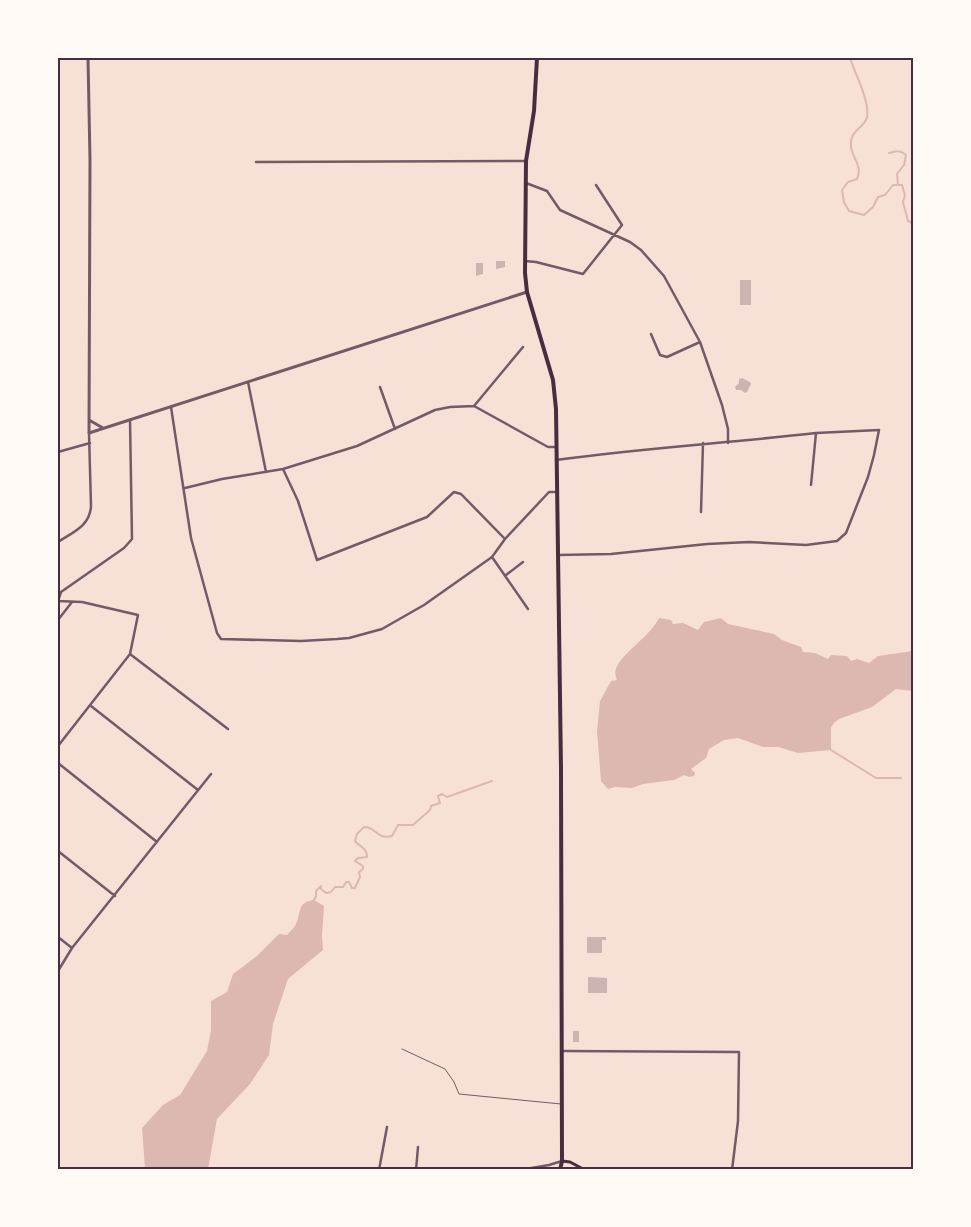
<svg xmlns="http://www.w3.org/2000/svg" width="971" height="1227" font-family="'PT Sans',sans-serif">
<rect width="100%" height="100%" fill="#f7e1d7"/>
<path fill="#dcb8b0" d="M659,618L671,620L673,624L683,623L698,630L704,622L721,618L728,624L774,634L782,640L801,647L803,652L815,653L828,659L831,655C837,655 841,656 847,656L851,661L857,659L869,663L878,656L913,651V691L896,689L872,707L839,719L834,723L831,727V750L798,753L778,747H763L738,738L724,740L709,749L706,758L691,769L695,773L694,776L689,777L684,775L674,780L643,784L632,788L615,787L608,789L601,781L597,731L600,701L611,681L617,680C616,676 614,673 616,669C622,652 649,638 659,618Z
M314,900L324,906L322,935L323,950L288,979L273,1024L269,1055L250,1084L217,1119L208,1169H145L142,1128L163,1105L180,1095L207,1051L211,1030V1001L227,992L233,974L257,956L279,934L287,935C289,932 293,929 295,926C302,913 296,902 314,900Z"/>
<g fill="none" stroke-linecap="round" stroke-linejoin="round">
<path stroke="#dcb8b0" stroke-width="2" d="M850,58C855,74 870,101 867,117C865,128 849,130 851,146C852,159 863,165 857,179L848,182L842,190L844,202L849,211L864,215L873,207L878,197L885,195L893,185H902L905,195L903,202L908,221L914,224
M889,153C896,151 901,150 906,155L904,165L897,174L898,185
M831,750L876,778H901
M913,788L914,791
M313,902L316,896V891L321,886V889L326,893L331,892L335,887H343L346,882H349L352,888H355L360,877L359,872L363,869V866L355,861L358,858L367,857C367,848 360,847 355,841L357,834L364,827C377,827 376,840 392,836L398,825H413L430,810L431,806L440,803L438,796L442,794L447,797L492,781"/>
</g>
<path fill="#ccb4b1" d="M496,261H505V267L496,269Z
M476,263H483V274L476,276Z
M740,280H751V305H740Z
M742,378L750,382L751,384L747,392L745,393L741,390H736L735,387L739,383V379Z
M587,937H606V940H602V953H587Z
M588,977L607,978V993H588Z
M573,1031H579V1042H573Z"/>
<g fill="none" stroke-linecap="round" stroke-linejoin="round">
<path stroke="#755966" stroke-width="1" d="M402,1049L445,1069L454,1082L459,1094L561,1104"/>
<path stroke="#755966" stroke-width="2.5" d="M256,162L526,161
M526,183L547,191L560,210L630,242L641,250L664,276L700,342L722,405L728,429V443
M525,261L536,262L583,274L622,225L596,185
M651,334L660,355L667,357L700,342
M248,382L266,472
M380,387L395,429
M474,406L523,347
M171,407L191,538L217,633L221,639L301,641L337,639L349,638L382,629L424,605L492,557L505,539L549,492H556
M58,452L90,443
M556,460C642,448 729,443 816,433
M283,469L298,501L317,560L427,517L454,492L461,494L505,539
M185,488L222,479L283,469L357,446L435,410L450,407L474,406L548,447H556
M701,512L703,443
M58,542C73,532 90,526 91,506L89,433
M558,555L611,554L707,544L749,542L806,545L837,541L846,533L868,477L874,455L879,430L816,433L811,485
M492,557L528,609
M506,575L523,562
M58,601L82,602L138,615L130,654L58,746
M58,601L61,592L124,548L132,539L130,420
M58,620L72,602
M130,654L228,729
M91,706L198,790
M58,763L157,842
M58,851L115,896
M58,937L72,948
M58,971L72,948L211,774
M562,1051L739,1052L738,1121L732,1170
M379,1170L387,1127
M416,1170L418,1147
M520,1170L549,1165L562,1161"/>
<path stroke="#755966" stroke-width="3" d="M88,58L90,160L89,433L527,292
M89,420L103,428"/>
<path stroke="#4a2c40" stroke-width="3" d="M562,1161L570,1162L585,1170"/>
<path stroke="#4a2c40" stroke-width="4" d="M537,58L534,111L526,161L525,273L527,292L553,380L556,409L561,769L562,1161L560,1170"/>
</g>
<rect width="971" height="1227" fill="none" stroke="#fffaf5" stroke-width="118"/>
<rect x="59" y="59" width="853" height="1109" fill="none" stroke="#4a2c40" stroke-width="2"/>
</svg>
